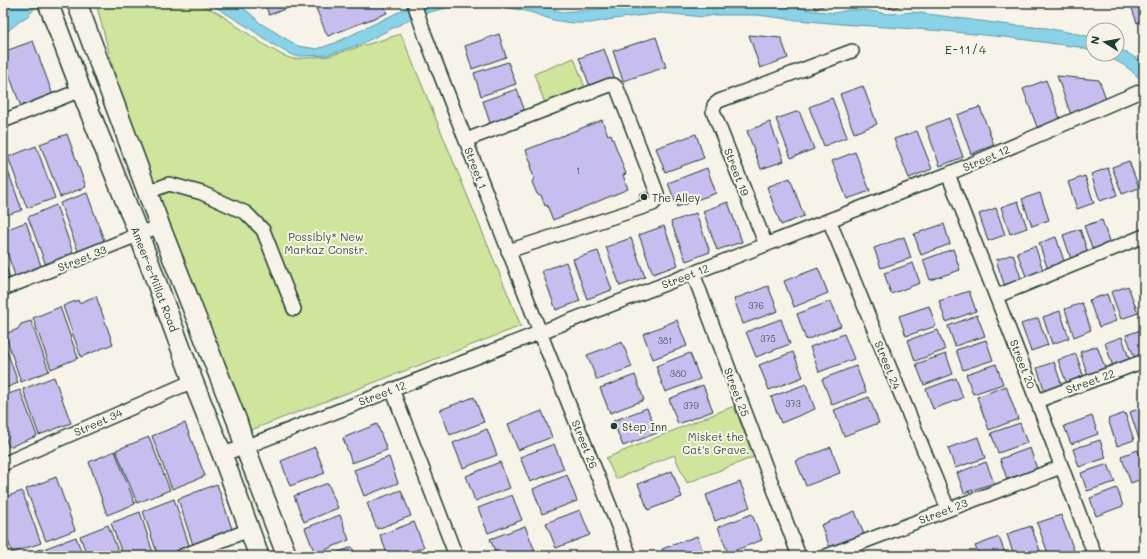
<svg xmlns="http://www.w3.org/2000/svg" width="1147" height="559" font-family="Mali,sans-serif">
<rect width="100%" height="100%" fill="#f7f3e8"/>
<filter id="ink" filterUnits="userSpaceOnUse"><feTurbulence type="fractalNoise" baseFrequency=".025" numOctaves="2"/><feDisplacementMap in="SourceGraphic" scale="8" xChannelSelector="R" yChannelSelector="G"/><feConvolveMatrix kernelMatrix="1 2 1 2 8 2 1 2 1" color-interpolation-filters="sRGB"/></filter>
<g filter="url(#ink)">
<path fill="#cee59b" stroke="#769168" d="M96,3H198L218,13L266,46L284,56L293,59L329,56L401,34L521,326L238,435L131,136Z
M574,58L586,90L546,106L534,74Z
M734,406L754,457L687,483L674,455L616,479L606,458Z"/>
<path fill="#88d3e8" stroke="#5e97a0" d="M9,3H34L35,8L29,15L20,21L3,35V9Z
M209,3H236L251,14L260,23L298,46L317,49L335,43L417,3H476L459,5L421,14L359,45L327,55L301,56H295L286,52L272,44L248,27Z
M486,3H534L562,12L631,6L653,3H772L816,11L834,13L849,10H864L888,14L904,13L913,12L1010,25L1046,28L1093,37V52L1079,47L1004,37L944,31L841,24L797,20L757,15H715L704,17L661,13L613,19L591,23H572L553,20L530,12Z
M1117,47L1144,63V84C1130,67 1119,61 1099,54H1117Z"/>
<path fill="#c8bdef" stroke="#1f3d34" d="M265,3H298V4L269,15Z
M314,3H383L387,13L328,36L326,33Z
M813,3H831L815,9Z
M888,3H907L890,9Z
M1130,3H1144V20L1137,23Z
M499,34L506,57L472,69L465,46Z
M749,35L781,38L788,58L760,68Z
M656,37L666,67L623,81L613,51Z
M33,41L53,95L21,107L3,58V52Z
M604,49L615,80L591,89L579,58Z
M508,62L516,84L481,96L474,73Z
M1057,76L1099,80L1107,101L1071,115Z
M1046,80L1060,119L1037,127L1023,89Z
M863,86L877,124L854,133L840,94Z
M517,89L525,112L490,123L483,101Z
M832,98L847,137L824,146L809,107Z
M980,107L994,145L971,154L957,115Z
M799,111L814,149L791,158L776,119Z
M949,118L963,157L940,166L926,127Z
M602,120L608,135L611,134L626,174L623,175L628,189L553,220L547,205L545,206L541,195L537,194L532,182L534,178L530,166H532L526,150Z
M770,122L784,161L761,169L747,131Z
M917,131L932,169L909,178L894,139Z
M67,134L86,187L60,197L40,144Z
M696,134L704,158L665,172L656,148Z
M36,146L55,198L27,208L8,157Z
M855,152L870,191L847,199L832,161Z
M4,160L22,210L3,216V161Z
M1129,161L1139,188L1122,194L1112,167Z
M707,168L716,193L677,207L668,183Z
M1108,168L1117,195L1100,201L1091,174Z
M1085,176L1094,203L1077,209L1068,182Z
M790,178L804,216L781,225L767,187Z
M647,192L649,199L641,202L639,195Z
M87,193L106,246L80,256L60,203Z
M1040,193L1049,220L1032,226L1022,199Z
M1018,201L1027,228L1010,234L1001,207Z
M728,202L742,242L717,250L703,211Z
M56,205L75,258L47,268L28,217Z
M996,208L1005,235L988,241L979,214Z
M696,213L710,252L686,261L671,222Z
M1102,220L1111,247L1094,253L1084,226Z
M26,222L43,272L17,281L3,241V231Z
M944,224L950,244L921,255L914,234Z
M664,226L678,265L653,274L639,235Z
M1080,229L1089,256L1072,262L1063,235Z
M904,237L911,258L881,268L874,248Z
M1056,237L1065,264L1048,270L1039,243Z
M631,238L645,277L620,286L606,247Z
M1035,246L1044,273L1027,279L1017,252Z
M953,249L960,270L930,280L923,260Z
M598,251L612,290L587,299L573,259Z
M1013,254L1022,281L1005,287L996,260Z
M3,258L12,284L3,287Z
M566,262L580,301L556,310L542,271Z
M913,263L920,283L891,294L884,273Z
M818,268L828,293L794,307L784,281Z
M768,286L778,311L743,324L734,299Z
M1128,286L1138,313L1121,319L1111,292Z
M969,291L976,311L946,322L939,301Z
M1107,294L1116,321L1099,327L1089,300Z
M96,296L113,344L81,357L63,306L78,300L79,303Z
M831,301L841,326L806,340L797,314Z
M1082,303L1091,330L1074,337L1065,309Z
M929,306L936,326L906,336L899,316Z
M60,307L78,358L51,369L33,318Z
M1060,311L1069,338L1052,344L1043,317Z
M977,315L985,336L955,346L948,326Z
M1038,318L1048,345L1031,351L1021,324Z
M781,319L790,344L756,357L746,332Z
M677,320L687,346L653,359L643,334Z
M31,321L49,371L21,382L5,334L18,329L21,324Z
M1144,329V359L1136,362L1126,335Z
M938,330L945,350L915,361L908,340Z
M844,334L854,359L819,372L810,347Z
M1122,337L1131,364L1114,370L1105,343Z
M3,339L18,383L3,389Z
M986,340L993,360L963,370L956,350Z
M622,342L632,367L597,380L587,355Z
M1097,346L1107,373L1089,379L1080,352Z
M793,352L803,377L769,390L759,365Z
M690,353L700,379L665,392L656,366Z
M946,354L953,374L924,385L916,364Z
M1076,354L1085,381L1068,387L1058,360Z
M1054,362L1063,389L1046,395L1037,368Z
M996,364L1003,384L973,394L966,374Z
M856,366L866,392L832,405L822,379Z
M635,375L644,400L610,413L600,388Z
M54,377L71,423L39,435L23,389Z
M956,378L963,398L933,409L926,389Z
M806,384L815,409L781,423L771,397Z
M703,385L713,411L678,424L669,399Z
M1006,386L1018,419L989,430L977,397Z
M20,390L37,436L9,447L3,432V396Z
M474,397L484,422L450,435L440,410Z
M869,397L879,423L844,436L834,410Z
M1144,407V437L1139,439L1130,412Z
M647,408L657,433L623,446L613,421Z
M542,411L552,437L518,450L508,424Z
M1125,413L1134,440L1117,446L1108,419Z
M1092,416L1098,434L1071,444L1064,426Z
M185,423L205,476L172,489L152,436Z
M1020,423L1027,443L998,453L991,433Z
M377,424L387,450L352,463L343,438Z
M487,429L497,455L463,468L453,443Z
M149,437L170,490L137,503L116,450Z
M978,437L985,458L955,468L948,448Z
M1100,440L1106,458L1079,467L1073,449Z
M554,444L564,469L530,482L520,457Z
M315,447L325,473L290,486L281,461Z
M831,447L840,473L806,486L796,461Z
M1030,448L1037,469L1007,479L1000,459Z
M1138,450L1144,466V478L1131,483L1121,456Z
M115,451L135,504L107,515L89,462Z
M389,457L398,483L364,496L354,470Z
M500,462L510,488L475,501L466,476Z
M986,462L994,483L964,493L957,473Z
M1108,464L1115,482L1087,491L1081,473Z
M672,471L682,497L648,510L638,484Z
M567,475L577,501L542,514L533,489Z
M56,477L75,530L46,541L26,489Z
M740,482L750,507L715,521L706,495Z
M328,483L338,508L304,522L294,496Z
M217,484L233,532L194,548L178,499Z
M1117,488L1123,506L1096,516L1090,498Z
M401,490L411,516L377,529L367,503Z
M22,491L41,543L12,553L3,525V498Z
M512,495L522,520L488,533L478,508Z
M174,499L190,548L169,556H158L143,511Z
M580,510L590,535L556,548L546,523Z
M855,511L865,537L831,550L821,525Z
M140,512L154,556H123L111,523Z
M752,514L762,540L728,553L718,527Z
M340,515L349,540L315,554L305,528Z
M1061,515L1076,556H1049L1037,523Z
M414,522L424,547L401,556H388L380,535Z
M108,525L120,556H87L80,536Z
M525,526L535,551L523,556H497L490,539Z
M1031,526L1042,556H1014L1007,534Z
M697,536L705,556H665L662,549Z
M76,537L83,556H48L46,548Z
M999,537L1006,556H979L975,546Z
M352,547L356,556H329Z
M43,548L46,556H23Z"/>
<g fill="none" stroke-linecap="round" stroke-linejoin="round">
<g stroke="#1f3d34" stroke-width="16">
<path id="street" d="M414,3L425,35L547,350L630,556
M3,121L81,90
M466,140L610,85H614L617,88L657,193V199L653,204L508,251
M948,174L1037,401L1095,556
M148,192L169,184L202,193L246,213L263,230L294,309
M829,220L948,509
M766,245L713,111L714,105L719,101L852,51
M693,273L799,556
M3,289L160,226
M997,296L1144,236
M392,389L456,556
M1037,401L1144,361
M222,454L245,447L948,174L1141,91H1144
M3,464L193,381
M182,556L249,530
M826,556L1061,467"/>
</g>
<g stroke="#1f3d34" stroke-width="22">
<path id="secondary" d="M48,3L81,90L139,235L193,381L222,454L259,556
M77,3L160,226L237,421L245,447L287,556"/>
</g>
<use href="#street" stroke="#f7f3e8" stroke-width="13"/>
<use href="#secondary" stroke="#f7f3e8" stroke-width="19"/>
</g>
</g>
<g fill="#1f3d34" stroke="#f7f3e8" stroke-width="1.5">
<circle cx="644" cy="197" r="4"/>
<circle cx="614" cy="426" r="4"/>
</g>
<g text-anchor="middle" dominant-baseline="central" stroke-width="4" stroke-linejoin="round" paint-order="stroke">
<g font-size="9" fill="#495d63">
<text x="578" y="170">1</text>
<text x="756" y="305">376</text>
<text x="768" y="338">375</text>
<text x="665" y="340">381</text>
<text x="678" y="373">380</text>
<text x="793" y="403">373</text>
<text x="691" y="405">379</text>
</g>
<g font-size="11" fill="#1f3d34" stroke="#f7f3e8">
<text transform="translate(986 158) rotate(-23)">Street 12</text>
<text transform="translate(476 168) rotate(69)">Street 1</text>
<text transform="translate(737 172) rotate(69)">Street 19</text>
<text transform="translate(82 258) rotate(-22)">Street 33</text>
<text transform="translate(685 276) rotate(-21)">Street 12</text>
<text transform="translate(155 279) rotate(69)">Ameer-e-Millat Road</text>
<text transform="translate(1023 364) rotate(69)">Street 20</text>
<text transform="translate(888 365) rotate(68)">Street 24</text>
<text transform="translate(1090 381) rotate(-20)">Street 22</text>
<text transform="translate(737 392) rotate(69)">Street 25</text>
<text transform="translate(382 393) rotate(-21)">Street 12</text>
<text transform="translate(98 422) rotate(-24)">Street 34</text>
<text transform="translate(585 444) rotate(68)">Street 26</text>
<text transform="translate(943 511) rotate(-21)">Street 23</text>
</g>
<g font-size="11" fill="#1f3d34" stroke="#f7f3e8" text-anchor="start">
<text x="652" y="197">The Alley</text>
<text x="622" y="426">Step Inn</text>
</g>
<g font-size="11" fill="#395643" stroke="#f7f3e8">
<text x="326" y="236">Possibly* New<tspan x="326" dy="13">Markaz Constr.</tspan></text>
<text x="716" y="436">Misket the<tspan x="716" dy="13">Cat's Grave.</tspan></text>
</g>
<g font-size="12" letter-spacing="1" fill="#1f3d34" stroke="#f7f3e8">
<text x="966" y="49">E-11/4</text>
</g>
</g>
<rect width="1147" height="559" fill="none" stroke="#f7f3e8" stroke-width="16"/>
<rect x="8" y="8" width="1131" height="543" fill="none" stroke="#1f3d34" stroke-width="1.5" filter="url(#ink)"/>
<g transform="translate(1105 42) rotate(281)"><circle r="19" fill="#f7f3e8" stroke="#a1aaa0"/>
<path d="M0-3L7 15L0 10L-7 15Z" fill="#1f3d34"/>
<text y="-6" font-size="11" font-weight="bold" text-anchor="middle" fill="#1f3d34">N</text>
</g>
</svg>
